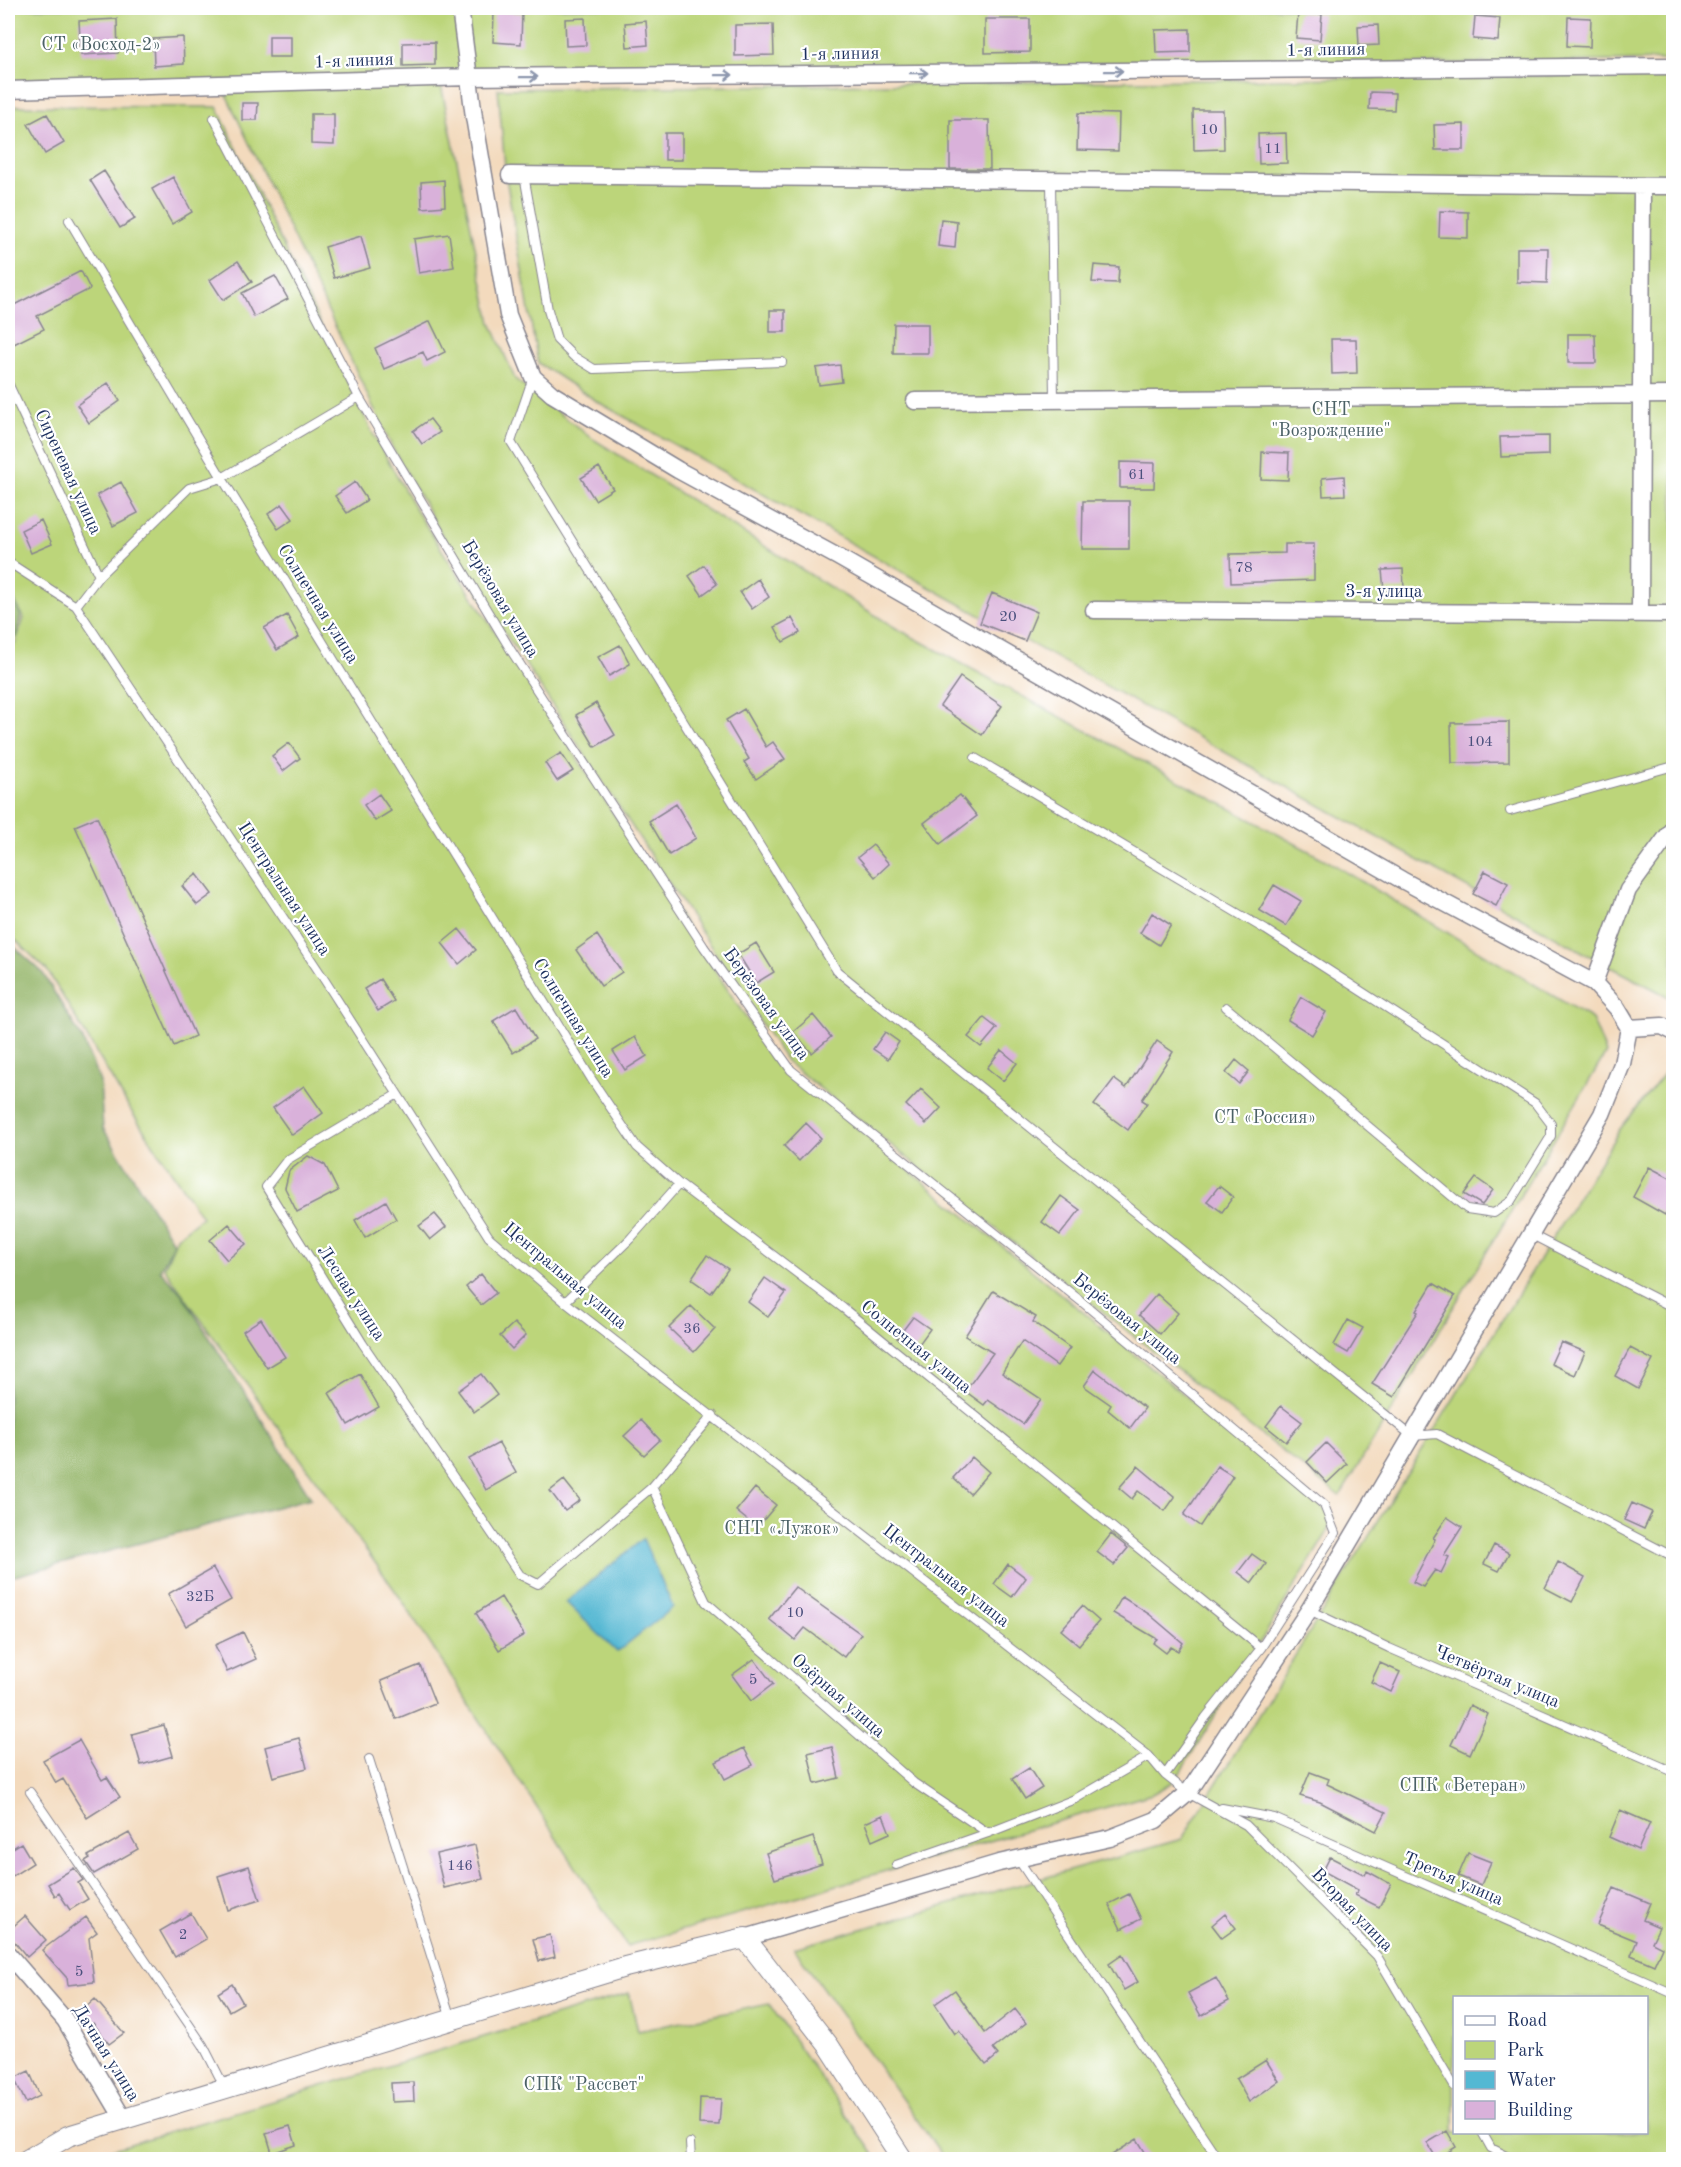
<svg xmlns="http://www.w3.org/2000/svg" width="1681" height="2167" font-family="'Old Standard TT',serif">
<rect width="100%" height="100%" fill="#fff"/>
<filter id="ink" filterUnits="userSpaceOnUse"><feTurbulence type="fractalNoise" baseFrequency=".0167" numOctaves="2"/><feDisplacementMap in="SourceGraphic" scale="12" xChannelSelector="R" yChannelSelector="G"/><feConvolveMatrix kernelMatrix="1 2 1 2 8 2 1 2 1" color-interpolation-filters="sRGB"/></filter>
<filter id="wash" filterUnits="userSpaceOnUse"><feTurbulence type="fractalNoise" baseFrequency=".008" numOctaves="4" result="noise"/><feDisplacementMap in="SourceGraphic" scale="24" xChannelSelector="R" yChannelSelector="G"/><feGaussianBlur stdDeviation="1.35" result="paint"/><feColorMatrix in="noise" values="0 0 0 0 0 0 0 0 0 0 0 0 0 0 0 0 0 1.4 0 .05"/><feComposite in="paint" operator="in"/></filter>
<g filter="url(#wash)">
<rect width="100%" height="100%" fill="#f3dabd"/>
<path fill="#bcd57a" stroke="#6c826c" stroke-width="1.5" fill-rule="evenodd" d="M8,8H1673L1674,60L8,84Z
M1673,74V999L1588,955L598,402L538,363L506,178L498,89Z
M441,85L491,323L515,379L593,439L894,627L1331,863L1592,1019L1606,1053L1340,1496L1005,1236L786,1061L453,554L392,447L225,92Z
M8,106L217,107L372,432L416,510L778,1067L829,1105L1333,1516L1326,1535L1175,1781L1152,1794L627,1946L399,1596L164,1268L177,1237L202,1217L133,1114L47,970L8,933V647L15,644L24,618L8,588Z
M1673,1063V2159H945L794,1948L1182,1839L1620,1129ZM1454,1998H1646V2132H1454Z
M629,1993L638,2031L769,2004L877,2159L68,2160L104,2152Z"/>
<path fill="#95b66a" stroke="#587264" stroke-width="1.5" d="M8,591L21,615L16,637L8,640Z
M8,941L42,972L82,1038L100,1082L103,1128L174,1244L160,1270L182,1294L311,1498L15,1576L8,1575Z"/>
<path fill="#54b8d3" stroke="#387498" stroke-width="1.5" d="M643,1539L673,1607L617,1652L566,1602Z"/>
<g id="blocks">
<path fill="#d9b1da" d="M494,12L522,13L521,44L493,42Z
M1298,13L1322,14L1320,40L1296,38Z
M1475,16L1500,18L1498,41L1473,39Z
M1568,17L1591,18L1590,47L1567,46Z
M585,18L586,45L566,46L565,19Z
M117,19L118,53L81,55L79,21Z
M985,19H1030V52L985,53Z
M646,21L648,45L627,47L625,23Z
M773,24L774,55L735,56V25Z
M1378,25L1379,45L1359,46L1358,26Z
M1190,29V52L1156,53L1155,30Z
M269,36H291V57H269Z
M183,37L184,64L154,66L153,39Z
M435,42V65L403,66V43Z
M1370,92L1395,93L1394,110L1369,109Z
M242,103H258L257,120H242Z
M1193,110H1223L1224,149L1194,150Z
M1078,113L1119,114L1118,151L1077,150Z
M47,114L64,143L45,154L28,124Z
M311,114H334V145L311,144Z
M950,120H989L990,169H950Z
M1464,124V150H1435L1434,125Z
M665,133H682V160H665Z
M1286,133L1287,163L1259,164L1258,134Z
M104,171L135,219L120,228L90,180Z
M173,177L192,212L172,224L152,189Z
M444,180L445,206L422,208L421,182Z
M1440,211L1468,212V238L1439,237Z
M941,219L957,221L955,248L938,246Z
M449,234L454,267L419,273L414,239Z
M361,236L370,268L334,278L325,247Z
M1517,248H1548L1547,283L1517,282Z
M238,261L252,282L223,300L210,280Z
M1094,265L1119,267L1118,283L1092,282Z
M81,271L90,289L37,316L44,329L14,344L8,330V308Z
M275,276L288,299L254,317L242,293Z
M770,310H785V332H770Z
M430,321L445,352L427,361L423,352L384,369L375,348Z
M894,324H928V353H893Z
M1568,334H1595L1596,363H1568Z
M1331,339H1356L1357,373L1332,374Z
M840,365L842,382L819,385L816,368Z
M108,383L120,401L89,423L77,405Z
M430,419L440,432L422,444L413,431Z
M1549,436V455L1501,457L1500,437Z
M1262,452L1289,453L1288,480L1261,479Z
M1120,462L1155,463L1154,488H1120Z
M599,467L613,489L595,500L581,478Z
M1344,476L1345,495L1323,496L1322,478Z
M121,482L138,513L113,526L97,495Z
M355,482L367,500L347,513L335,496Z
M1083,501H1129V549H1082Z
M282,504L293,519L278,529L268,514Z
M41,520L52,544L31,553L21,530Z
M1285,544H1314V580L1231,583L1230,554L1285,553Z
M704,565L717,584L702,595L689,576Z
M1403,569L1404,589L1384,590L1382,570Z
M758,579L769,597L752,609L740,592Z
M992,593L1037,612L1025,641L980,623Z
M287,615L299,637L277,650L264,628Z
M792,618L800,633L783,642L775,627Z
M620,645L630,664L609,676L598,657Z
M960,677L1002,706L982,735L940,706Z
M596,703L615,735L595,747L576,715Z
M744,709L766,747L773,742L785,759L756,779L744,762L749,759L726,720Z
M1509,722V762L1452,763L1451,723Z
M289,743L300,758L283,771L272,756Z
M561,753L573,771L557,781L545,763Z
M379,794L391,811L375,821L364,805Z
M960,795L977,816L940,844L924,823Z
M676,804L696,838L669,855L649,821Z
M97,817L195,1036L174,1046L75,826Z
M873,845L889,864L875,877L858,857Z
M1485,871L1508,883L1496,906L1473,894Z
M197,874L212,894L197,905L182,886Z
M1274,885L1301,901L1286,926L1259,910Z
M1152,913L1171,925L1159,945L1140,933Z
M459,929L476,950L459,964L442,943Z
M597,935L622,972L601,986L576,950Z
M756,943L774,972L756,983L738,954Z
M380,979L394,1001L378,1011L364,989Z
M1301,997L1326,1012L1312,1035L1288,1020Z
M516,1007L535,1039L513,1053L493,1021Z
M813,1015L831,1037L812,1053L793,1032Z
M984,1018L997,1028L981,1047L968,1037Z
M885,1032L899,1042L888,1059L873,1049Z
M635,1037L647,1056L625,1070L613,1051Z
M1157,1041L1173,1052L1142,1100L1147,1103L1128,1130L1094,1105L1114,1079L1126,1088Z
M1001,1050L1017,1063L1003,1081L987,1068Z
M1236,1060L1249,1071L1239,1084L1226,1073Z
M304,1086L323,1113L292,1135L273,1108Z
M921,1089L941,1108L926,1124L906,1105Z
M806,1123L821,1138L799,1161L784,1146Z
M308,1156L325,1165L338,1191L297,1212L285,1188L289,1171Z
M1649,1167L1674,1180V1199L1665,1215L1633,1197Z
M1476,1178L1493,1190L1482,1205L1464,1194Z
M1219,1186L1233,1197L1222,1212L1207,1201Z
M1061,1196L1080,1210L1060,1235L1042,1222Z
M386,1201L396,1219L365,1238L355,1220Z
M435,1214L446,1227L430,1240L419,1226Z
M229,1224L246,1244L227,1260L210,1240Z
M707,1255L728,1269L711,1293L691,1279Z
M481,1274L496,1293L481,1305L466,1287Z
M765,1278L786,1293L768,1317L748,1302Z
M1433,1283L1455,1296L1394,1397L1372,1384L1418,1312L1416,1311Z
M993,1291L1036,1317L1033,1322L1070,1348L1057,1366L1022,1341L1002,1373L1041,1399L1023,1424L988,1400L984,1405L965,1391L993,1353L965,1336Z
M1157,1294L1178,1313L1160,1334L1139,1315Z
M691,1306L715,1329L694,1352L669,1328Z
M913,1317L930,1329L914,1351L897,1338Z
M261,1319L285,1357L267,1368L243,1331Z
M1348,1320L1363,1328L1348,1353L1334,1345Z
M514,1323L526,1335L512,1349L500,1336Z
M1561,1342L1585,1352L1575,1375L1551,1364Z
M1630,1348L1653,1360L1638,1389L1615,1376Z
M1095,1370L1145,1408L1130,1428L1108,1410L1111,1405L1084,1386Z
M360,1374L379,1407L348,1425L329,1393Z
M481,1374L497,1395L474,1412L458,1391Z
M1281,1406L1302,1422L1286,1442L1266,1426Z
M641,1420L660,1440L644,1455L624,1436Z
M499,1443L516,1473L486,1490L469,1459Z
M1326,1443L1347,1464L1327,1483L1307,1462Z
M972,1457L989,1472L970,1494L953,1478Z
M1138,1466L1175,1497L1165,1511L1138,1491L1132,1499L1119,1488Z
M1217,1466L1233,1476L1200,1526L1184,1515Z
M564,1480L580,1500L565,1511L550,1491Z
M755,1488L776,1505L757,1528L736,1511Z
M1632,1503L1652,1512L1644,1529L1624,1520Z
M1447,1517L1462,1527L1444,1555L1449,1557L1441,1573L1435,1570L1423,1587L1413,1582L1435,1539L1433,1538Z
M1111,1534L1128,1548L1114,1565L1097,1552Z
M1494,1545L1509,1553L1499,1571L1484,1564Z
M1252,1554L1266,1564L1252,1583L1238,1572Z
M1558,1562L1585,1577L1572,1602L1545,1588Z
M1008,1564L1026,1578L1012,1597L994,1584Z
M213,1568L231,1600L186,1626L168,1594Z
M795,1587L861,1634L844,1657L805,1628L795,1640L769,1619Z
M501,1597L524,1635L499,1650L476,1613Z
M1122,1597L1149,1614L1183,1643L1178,1651L1171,1647L1166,1653L1153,1643L1157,1639L1113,1613Z
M1082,1606L1099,1621L1079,1645L1061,1630Z
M243,1632L256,1659L227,1672L215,1645Z
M754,1659L773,1684L751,1701L732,1675Z
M1380,1663L1400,1672L1391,1692L1371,1682Z
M420,1665L435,1703L396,1719L381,1681Z
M1470,1705L1488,1714L1470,1754L1451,1745Z
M164,1725L173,1756L141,1765L132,1734Z
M299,1738L307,1768L273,1777L265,1747Z
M79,1740L102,1780L107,1777L120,1797L87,1818L63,1779L56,1783L43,1760Z
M832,1747L839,1778L815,1784L808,1753Z
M744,1748L753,1765L725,1779L716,1762Z
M1029,1768L1042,1788L1025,1799L1012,1779Z
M1310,1772L1329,1779L1327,1784L1386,1812L1376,1831L1320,1802L1300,1796Z
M1620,1810L1650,1823L1638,1850L1609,1837Z
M883,1815L890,1833L872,1841L865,1823Z
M129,1833L138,1849L94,1874L85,1861L90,1858L88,1856Z
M813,1837L822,1864L775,1879L766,1853Z
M21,1843L33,1863L8,1879V1851Z
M475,1845L483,1879L444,1888L436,1854Z
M1468,1853L1491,1862L1481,1885L1458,1876Z
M1330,1857L1365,1875L1367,1871L1391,1884L1379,1907L1355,1895L1358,1890L1323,1871Z
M249,1866L260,1900L228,1910L218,1876Z
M74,1868L83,1880L78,1883L88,1899L70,1910L59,1893L55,1896L48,1884Z
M1614,1888L1650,1903L1643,1920L1659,1927L1652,1942L1662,1947L1654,1965L1631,1955L1637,1941L1598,1925Z
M1129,1894L1141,1919L1121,1929L1109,1904Z
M191,1913L206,1939L175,1957L160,1931Z
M1225,1914L1236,1928L1222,1938L1212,1925Z
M25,1916L46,1940L27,1957L8,1934V1931Z
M86,1917L97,1932L89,1938L94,1982L68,1985L67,1978L42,1950Z
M550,1935L555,1957L539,1961L533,1939Z
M1122,1955L1138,1982L1124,1990L1109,1964Z
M1216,1978L1229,2001L1201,2016L1188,1993Z
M232,1984L243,2003L229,2011L218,1993Z
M955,1990L985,2033L1015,2009L1026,2023L993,2049L998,2055L986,2065L959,2031L955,2034L935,2004Z
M95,1999L124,2033L109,2044L93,2023L89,2026L78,2014Z
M1266,2060L1279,2081L1249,2102L1236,2079Z
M29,2071L40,2096L26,2103L14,2078Z
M413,2082L414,2101L392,2102L391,2083Z
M700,2098L721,2099L719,2125L699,2124Z
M290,2126L296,2145L272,2153L266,2133Z
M1447,2131L1456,2147L1437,2159L1427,2143Z
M1137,2139L1150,2160H1104Z"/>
</g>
</g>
<g filter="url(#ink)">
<use href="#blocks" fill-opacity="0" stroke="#87848e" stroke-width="1.5"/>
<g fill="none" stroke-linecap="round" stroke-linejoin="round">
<g stroke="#87848e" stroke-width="10">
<path id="service" d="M214,118L359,397L512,652L704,947L791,1070L1082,1302L1324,1505L1335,1533L1261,1648L1206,1717L1165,1775
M524,175L548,310L557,340L573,356L594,369L782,362
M1051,181L1054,399
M69,220L222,478L592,1080L637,1147L679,1184L843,1308L1261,1648
M533,377L511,442L837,971L1412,1436L1437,1434L1674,1557
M8,383L99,576
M8,562L76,606L322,976L489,1237L565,1302L1149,1756L1165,1775L1188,1793L1246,1825L1377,1956L1454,2086
M76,606L99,576L189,488L222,478L359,397
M975,758L1266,930L1535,1103L1551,1124V1136L1511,1201L1494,1213L1467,1209L1226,1007
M1510,811L1674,766
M396,1095L287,1160L266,1187L363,1344L520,1575L538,1584L652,1487
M1532,1235L1674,1308
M565,1302L630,1239L679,1184
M713,1415L652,1487L706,1602L914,1783L988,1833L1075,1799L1149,1756
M1309,1610L1389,1648L1674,1772
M369,1759L451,2019
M30,1792L203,2045L225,2088
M1222,1808L1274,1818L1674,1994
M1018,1859L1219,2160
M896,1865L988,1833
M1482,2132L1491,2148L1515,2160
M690,2143L691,2160"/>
</g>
<g stroke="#87848e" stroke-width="19">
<path id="minor" d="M460,8L474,117L508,315L533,377L552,394L678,470L838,557L1402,880L1594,983L1617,1008L1629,1028L1622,1064L1602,1114L1309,1610L1188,1793L1156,1820L1110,1838L999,1863L745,1938
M8,90L470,77L1674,66
M510,175L1674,186
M915,401L1674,395
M1094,610L1674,614
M1640,612L1642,187
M1594,983L1628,890L1674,827
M1629,1028L1662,1026L1674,1032
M8,1954L65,2020L124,2120"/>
</g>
<g stroke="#87848e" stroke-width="22">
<path id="tertiary" d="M27,2160L68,2136L625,1967L745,1938L829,2046L903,2160"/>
</g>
<use href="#service" stroke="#fff" stroke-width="8"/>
<use href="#minor" stroke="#fff" stroke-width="16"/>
<use href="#tertiary" stroke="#fff" stroke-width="20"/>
</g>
<defs><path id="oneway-shaft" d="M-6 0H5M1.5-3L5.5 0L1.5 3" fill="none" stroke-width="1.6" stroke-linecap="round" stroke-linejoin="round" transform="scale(1.5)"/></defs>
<g stroke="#8d97ae">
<use href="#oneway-shaft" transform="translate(1114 71) rotate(-1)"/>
<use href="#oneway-shaft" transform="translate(919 73) rotate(-1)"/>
<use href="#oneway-shaft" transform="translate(724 75) rotate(-1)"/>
<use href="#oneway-shaft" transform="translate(529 77) rotate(-1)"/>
</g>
</g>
<g text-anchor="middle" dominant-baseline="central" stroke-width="4.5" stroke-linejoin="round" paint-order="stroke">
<g font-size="15" fill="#4a507d">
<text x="1209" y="130">10</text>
<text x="1273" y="149">11</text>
<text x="1137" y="475">61</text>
<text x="1244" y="568">78</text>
<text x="1008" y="617">20</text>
<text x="1480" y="742">104</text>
<text x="692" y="1329">36</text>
<text x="200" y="1597">32Б</text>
<text x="795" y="1613">10</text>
<text x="753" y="1680">5</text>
<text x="460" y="1866">146</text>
<text x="183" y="1935">2</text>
<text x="79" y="1972">5</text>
</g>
<g font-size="18" fill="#4b6166" stroke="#fff">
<text x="101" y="45">СТ «Восход-2»</text>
<text x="1331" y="410">СНТ<tspan x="1331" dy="21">"Возрождение"</tspan></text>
<text x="1265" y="1118">СТ «Россия»</text>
<text x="782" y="1529">СНТ «Лужок»</text>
<text x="1463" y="1786">СПК «Ветеран»</text>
<text x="584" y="2085">СПК "Рассвет"</text>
</g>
<g font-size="18" fill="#1b2f5e" stroke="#fff">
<text transform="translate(1326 50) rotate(-1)">1-я линия</text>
<text transform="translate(840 54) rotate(-1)">1-я линия</text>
<text transform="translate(354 61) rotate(-2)">1-я линия</text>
<text transform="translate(68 472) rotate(65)">Сиреневая улица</text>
<text x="1384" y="592">3-я улица</text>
<text transform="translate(500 599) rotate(59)">Берёзовая улица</text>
<text transform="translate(318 604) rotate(58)">Солнечная улица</text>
<text transform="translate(284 889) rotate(57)">Центральная улица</text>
<text transform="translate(766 1004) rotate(54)">Берёзовая улица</text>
<text transform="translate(573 1018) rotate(58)">Солнечная улица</text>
<text transform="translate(565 1276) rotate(40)">Центральная улица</text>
<text transform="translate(351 1293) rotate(57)">Лесная улица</text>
<text transform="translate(1127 1319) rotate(39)">Берёзовая улица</text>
<text transform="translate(916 1347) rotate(39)">Солнечная улица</text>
<text transform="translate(946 1576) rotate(38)">Центральная улица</text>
<text transform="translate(1497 1677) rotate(23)">Четвёртая улица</text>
<text transform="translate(838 1696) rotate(41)">Озёрная улица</text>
<text transform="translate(1453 1879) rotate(24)">Третья улица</text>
<text transform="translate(1352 1910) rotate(46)">Вторая улица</text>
<text transform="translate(106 2053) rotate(58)">Дачная улица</text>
</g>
</g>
<rect width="1681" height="2167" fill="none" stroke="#fff" stroke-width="30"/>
<rect x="1453" y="1996" width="195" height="138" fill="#ffffff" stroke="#a4acbf" stroke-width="1.5"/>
<rect x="1465" y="2016" width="30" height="9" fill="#ffffff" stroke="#a4acbf" stroke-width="1.5"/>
<text x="1507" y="2026" font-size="18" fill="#1b2f5e">Road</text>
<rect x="1465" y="2041" width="30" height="18" fill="#bcd57a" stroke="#a4acbf" stroke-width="1.5"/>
<text x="1507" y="2056" font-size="18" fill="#1b2f5e">Park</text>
<rect x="1465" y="2071" width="30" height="18" fill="#54b8d3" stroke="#a4acbf" stroke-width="1.5"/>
<text x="1507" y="2086" font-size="18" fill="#1b2f5e">Water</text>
<rect x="1465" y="2101" width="30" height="18" fill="#d9b1da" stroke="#a4acbf" stroke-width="1.5"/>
<text x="1507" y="2116" font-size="18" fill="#1b2f5e">Building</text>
</svg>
